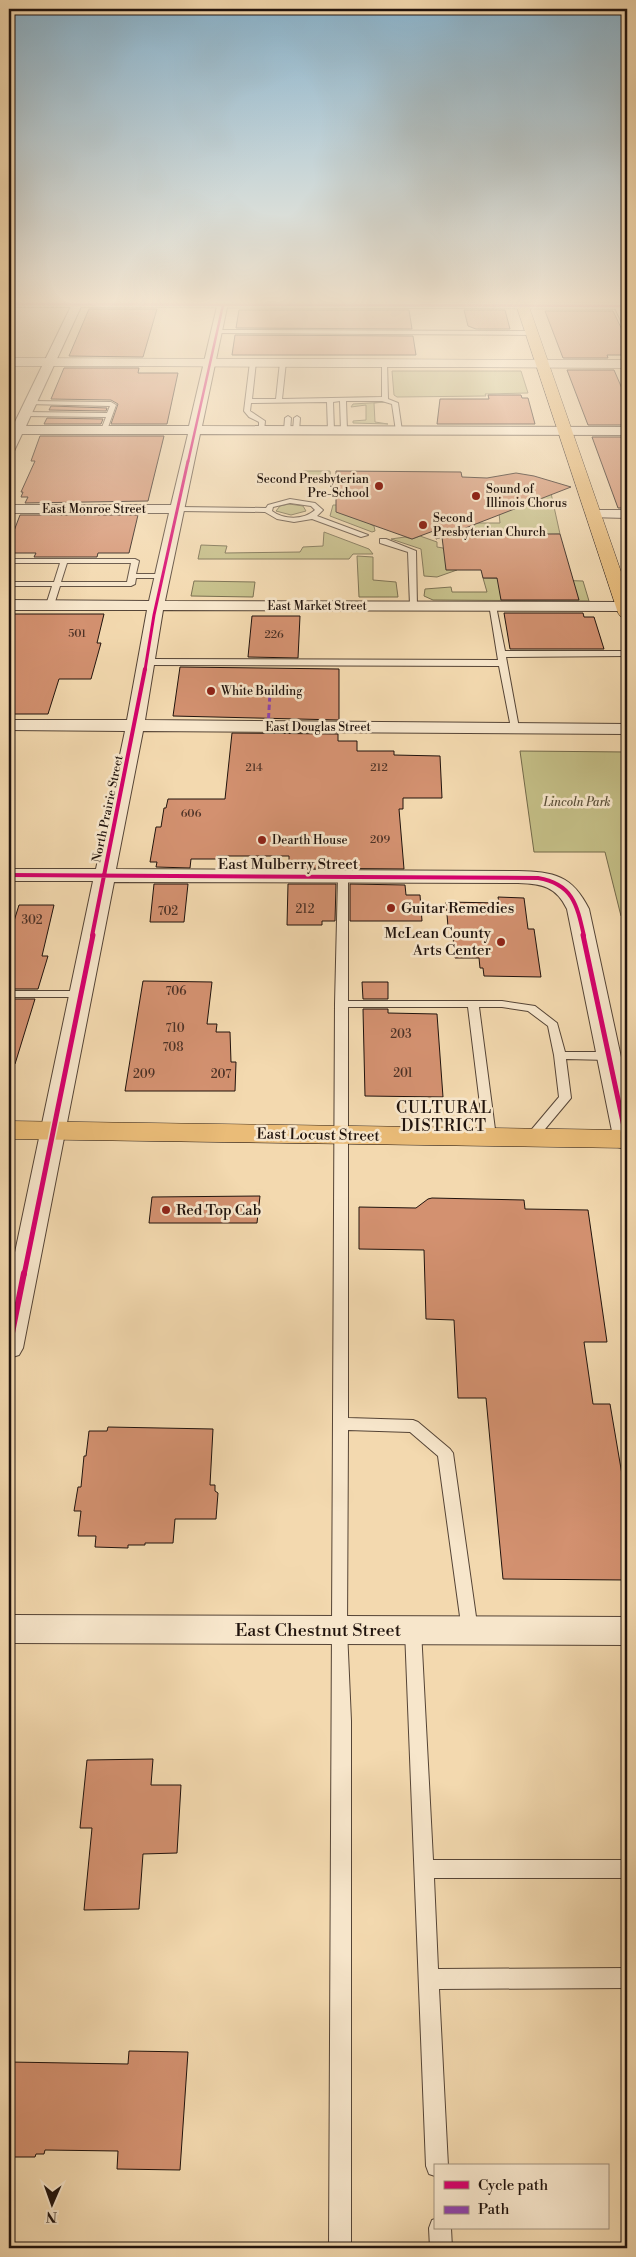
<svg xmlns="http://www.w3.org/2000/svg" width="636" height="2257" font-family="'Libre Bodoni',serif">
<rect width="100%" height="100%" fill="#f3d9af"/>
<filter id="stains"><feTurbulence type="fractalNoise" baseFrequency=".004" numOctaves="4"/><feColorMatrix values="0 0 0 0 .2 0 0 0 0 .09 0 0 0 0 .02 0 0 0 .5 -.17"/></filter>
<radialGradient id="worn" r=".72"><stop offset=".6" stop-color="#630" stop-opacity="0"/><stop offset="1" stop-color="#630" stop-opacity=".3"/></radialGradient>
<path fill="#c3bd85" stroke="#726849" d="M392,371H521L528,393L485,394L486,396L397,397L394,395Z
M385,402L374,403L375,422L388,424L353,423V421L366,420V405L351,407L353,404Z
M303,471H330L331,483L302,482Z
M549,484L560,534L499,536L498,532H475L474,523H500L499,513Z
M289,504L303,506L306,511L291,515L276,511L280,506Z
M333,505H347L378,521L370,524L374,526L375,531L372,532L330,516Z
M324,532L369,549L373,554H353L349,559H198L201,545L227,546L225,553L300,552L303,547L323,546Z
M420,536L437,542V547L443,548L457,570L437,577L424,576L421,549L391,539L405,537L412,539Z
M357,556L373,557V580L396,582L398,597H359Z
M483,578L583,581L589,601L433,600L424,596L425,589L451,587L452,592H487Z
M194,581L255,582L253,597L191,596Z
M520,751L627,752V917L621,916L605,852H534Z"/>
<path fill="#d39170" stroke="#20130d" d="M240,298H407L408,300H240Z
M460,298H502L503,301H461Z
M540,298H607L608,301H541Z
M89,309H157L143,357L69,356Z
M239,310H409L412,329L236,328Z
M464,310H505L510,329H476L468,326Z
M545,311H613L627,340V355H607L608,358H563Z
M235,335L413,336L416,355H232Z
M64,368H139L138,373H178L167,424H111L118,404L111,400L51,399Z
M567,370H614L627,400V425H588Z
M488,395H521L522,398H528L535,424H437L440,399H489Z
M51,406L107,408L106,411L49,410Z
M47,418L103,419L101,424H44Z
M40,436H164L148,501L25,503L28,497H21L23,492H21L35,461H31Z
M592,437H627V508H618Z
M336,471L461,472L462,477L487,478L516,473L534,476L571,487L450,534H560L579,600H501L497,578H483L481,570H446L442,537L436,539V530L412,539L336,512Z
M20,515H138L129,553H98L97,557H34L36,553H9V544Z
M504,613H583L584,617H594L604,649H510Z
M9,614H104L97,643H101L91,679H59L48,714H9Z
M252,616H300L298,658L248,657Z
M180,667L339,669V720L173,716Z
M232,733L338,734V741H357V751H394V755L440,756L442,798H403V809H399L404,869L289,868V856H217V859H191L190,868L156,867L157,862H150L156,827H161L164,808H166L168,799H225Z
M154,884H188L184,922H150Z
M288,884H336L335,921H322V925H287Z
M350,884L405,885L406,895H420L422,921H350Z
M498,897L524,898L528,929H534L541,977L484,976L483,968H480L479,958H455L452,927H448L446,902L499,903Z
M19,905H54L42,956H48L38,989H9V937Z
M143,981L212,982L207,1024H217L216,1032H230L231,1062H236L235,1091H125Z
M362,982H388V999H363Z
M9,999H35L15,1064L9,1063Z
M363,1009H388V1013L437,1014L443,1097L365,1096Z
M260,1196L257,1223H149L152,1197Z
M432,1198L524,1200L525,1209L588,1210L607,1342H584L593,1404H610L627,1504V1580L503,1579L486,1398H458L454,1320L426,1319L424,1250L359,1249V1207L416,1208L428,1199Z
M108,1427L213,1429L210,1485H215V1491L218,1493L216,1519H175L173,1543H145V1545H128V1548L95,1547L96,1536H78L81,1511H74L78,1487H81L84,1456H86L89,1431H107Z
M153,1759L151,1785H181L177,1853L143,1854L139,1909L84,1910L92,1828H80L87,1760Z
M129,2051L188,2052L180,2170L117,2169L118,2151L45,2150L44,2154H36L35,2157H9V2062L128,2064Z"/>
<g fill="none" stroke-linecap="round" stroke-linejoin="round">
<g stroke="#554436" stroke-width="2">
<path id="lane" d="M617,304L627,322V329L624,327L614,306Z
M217,330L532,331L535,333L532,335L215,333Z
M253,360L256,362L252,399H276L280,362L283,360L286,362L282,399L382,397V363L387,362L388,399L398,403L402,431L399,433L396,431L392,404L382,401H346L347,431L344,433L341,431L340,401L333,402L334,431L331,433L328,431L327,402L251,403L250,411L265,421L264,431L259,432V422L249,417L244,411L250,362Z
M30,401L111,402L116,405L107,430L104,432L101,430L106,417L25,416L22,414L25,412L107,413L110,406L28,404Z
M288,416L291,418L290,431L287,433L284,431L285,418Z
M297,416L300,418L299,431L296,433L293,431L294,418Z
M290,499L315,503L323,510L317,516L368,535L361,537L312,519L294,522L277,519L265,512L179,511L175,509L179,507L266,508L268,505ZM290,503L311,506L315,510C304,520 284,520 272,511L273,507Z
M380,539H386L416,551L417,608L410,606L408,552L380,543Z
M9,559H135L139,561L136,574H164L168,576L164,578H136L135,584L131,586H60L54,605L50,607L46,605L52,586H9V582H54L60,563H9ZM67,563H131L127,582H61Z
M489,604L496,606L505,651H627V656L506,657L519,728L515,731L511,728L499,666L145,665L141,662L145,659L498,660Z
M343,874L348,877V1001H502L535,1006L557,1023L565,1052H609L615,1056L609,1060L566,1059L571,1098L535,1141H527L525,1138L527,1135L559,1097L554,1055L548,1026L528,1011L502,1007H479L496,1137L490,1141L484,1137L468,1007H348V1418L413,1420L418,1422L450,1449L453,1453L478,1631L476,1636L470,1638L464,1636L462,1631L438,1456L410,1432L348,1430L347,1630L351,1721V2248H329L335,1004L338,877Z
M9,991H80L86,994L80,997H9Z
M413,1623L419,1625L421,1630L433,1860H627V1878H434L438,1969L627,1968V1988L439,1989L448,2166H435V2176L429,2174L426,2166L405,1630L407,1625Z
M435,2219V2228H451L452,2248H430L429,2228L432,2220Z"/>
</g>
<g stroke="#554436" stroke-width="2">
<path id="street" d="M75,298H85L26,426H189L219,298H229L202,426L627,427V435L200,434L165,601L625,602L627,603V611L163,610L145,720L627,724V734L143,731L116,869L518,871C554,872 572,875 589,909L627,1085V1149L618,1147L614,1141L567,909C556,886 542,884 518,883L114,882L23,1348L19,1355L9,1358V1281L93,881H9V869H96L125,731L9,730V720H127L147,610H9V600L149,601L169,513H9V505H171L188,434H22L14,451L9,452V426H13Z
M593,510H627V518L588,517L586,514L588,511Z
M9,1615L627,1617V1645L9,1643Z"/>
</g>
<g stroke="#20130d" stroke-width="1">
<path id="secondary" d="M9,301L627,303V309L9,307Z
M9,358L627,360V368L9,366Z"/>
</g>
<g stroke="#20130d" stroke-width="1">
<path id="primary" d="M514,298H526L627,589V618L621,617L618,613Z
M9,1121L627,1130V1148L9,1139Z"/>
</g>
<use href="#lane" fill="#f7e6cb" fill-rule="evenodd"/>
<use href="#street" fill="#f7e6cb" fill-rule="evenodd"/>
<use href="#secondary" fill="#f7e6cb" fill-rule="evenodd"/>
<use href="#primary" fill="#eabc78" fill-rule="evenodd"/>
<path stroke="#8e44ad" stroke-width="3" stroke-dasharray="5.5 3" stroke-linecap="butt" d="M268,727L270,693"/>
<g stroke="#f7e6cb" stroke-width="4">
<path id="cycleway-far4" d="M9,304L627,306
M188,462L223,305"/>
</g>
<g stroke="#f7e6cb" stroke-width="5">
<path id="cycleway-far3" d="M145,670L154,615L188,461"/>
</g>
<g stroke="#f7e6cb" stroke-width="6">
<path id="cycleway-far2" d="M9,875L538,878C573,884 577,905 584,936
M92,936L145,669"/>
</g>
<g stroke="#f7e6cb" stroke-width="8">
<path id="cycleway-far1" d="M583,935L627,1141
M24,1275L93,935"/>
</g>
<g stroke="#f7e6cb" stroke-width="9">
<path id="cycleway" d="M9,1348L24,1273"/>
</g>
<use href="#cycleway-far4" stroke="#d6006c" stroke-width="2.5"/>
<use href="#cycleway-far3" stroke="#d6006c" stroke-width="3"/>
<use href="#cycleway-far2" stroke="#d6006c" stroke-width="4"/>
<use href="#cycleway-far1" stroke="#d6006c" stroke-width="5"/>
<use href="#cycleway" stroke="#d6006c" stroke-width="6"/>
</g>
<linearGradient id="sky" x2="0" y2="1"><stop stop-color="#89b6d2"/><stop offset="0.49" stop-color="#faeedb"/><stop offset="1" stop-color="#faeedb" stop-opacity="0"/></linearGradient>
<rect width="636" height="614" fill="url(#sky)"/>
<g fill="#8f2418" stroke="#f7e6cb" stroke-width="2">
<circle cx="379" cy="486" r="5"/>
<circle cx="476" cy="496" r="5"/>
<circle cx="423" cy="525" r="5"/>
<circle cx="211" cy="691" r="5"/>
<circle cx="262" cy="840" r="5"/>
<circle cx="391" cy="908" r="5"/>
<circle cx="501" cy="942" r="5"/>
<circle cx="166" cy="1210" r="5"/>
</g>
<g text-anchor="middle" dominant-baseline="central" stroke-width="5" stroke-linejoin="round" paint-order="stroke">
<g font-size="11" fill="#4d3226">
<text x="77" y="634">501</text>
<text x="274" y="635">226</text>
<text x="254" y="768">214</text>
<text x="379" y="768">212</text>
<text x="191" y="814">606</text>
<text x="380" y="840">209</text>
</g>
<g font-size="12" fill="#20130d" stroke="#f7e6cb" text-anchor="start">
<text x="369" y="479" text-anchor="end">Second Presbyterian<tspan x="369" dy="14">Pre-School</tspan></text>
<text x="486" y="489">Sound of<tspan x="486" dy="14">Illinois Chorus</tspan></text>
<text x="433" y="518">Second<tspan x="433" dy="14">Presbyterian Church</tspan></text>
<text x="221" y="691">White Building</text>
<text x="272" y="840">Dearth House</text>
</g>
<g font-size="12" fill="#20130d" stroke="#f7e6cb">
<text x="94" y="509">East Monroe Street</text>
<text x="317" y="606">East Market Street</text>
<text x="318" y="727">East Douglas Street</text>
<text transform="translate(108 809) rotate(-78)">North Prairie Street</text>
</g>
<g font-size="12" font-style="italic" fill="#594e37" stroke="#f7e6cb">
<text x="577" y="802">Lincoln Park</text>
</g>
<g font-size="12" fill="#4d3226">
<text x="305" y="909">212</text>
<text x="168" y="911">702</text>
<text x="32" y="920">302</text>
<text x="176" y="991">706</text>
<text x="175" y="1028">710</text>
<text x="401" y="1034">203</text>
<text x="173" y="1047">708</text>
<text x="403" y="1073">201</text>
<text x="144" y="1074">209</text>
<text x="221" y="1074">207</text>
</g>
<g font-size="15" fill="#20130d" stroke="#f7e6cb">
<text x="288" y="864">East Mulberry Street</text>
<text transform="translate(318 1135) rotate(1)">East Locust Street</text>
</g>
<g font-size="15" fill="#20130d" stroke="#f7e6cb" text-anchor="start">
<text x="401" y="908">Guitar Remedies</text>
<text x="491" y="933" text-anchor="end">McLean County<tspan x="491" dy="17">Arts Center</tspan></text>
<text x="176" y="1210">Red Top Cab</text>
</g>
<g font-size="16" letter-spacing="1" fill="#20130d" stroke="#f7e6cb">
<text x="444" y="1108">CULTURAL<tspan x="444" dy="18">DISTRICT</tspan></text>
</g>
<g font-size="18" fill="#20130d" stroke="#f7e6cb">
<text x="318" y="1630">East Chestnut Street</text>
</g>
</g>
<rect width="636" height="2257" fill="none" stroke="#f3d9af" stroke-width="30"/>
<rect x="10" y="10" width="616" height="2237" fill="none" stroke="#20130d" stroke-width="2.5"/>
<rect x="15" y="15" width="606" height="2227" fill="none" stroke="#20130d"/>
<rect x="434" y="2164" width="175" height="65" fill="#f7e6cb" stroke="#a1927f"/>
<rect x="444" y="2181" width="25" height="8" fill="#d6006c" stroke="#a1927f"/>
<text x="478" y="2190" font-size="15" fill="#20130d">Cycle path</text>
<rect x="444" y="2206" width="25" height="8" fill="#8e44ad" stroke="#a1927f"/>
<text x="478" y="2214" font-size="15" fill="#20130d">Path</text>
<g transform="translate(52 2204) rotate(182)" stroke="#f7e6cb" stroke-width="4" paint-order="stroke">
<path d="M0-4L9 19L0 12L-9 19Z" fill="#20130d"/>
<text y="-8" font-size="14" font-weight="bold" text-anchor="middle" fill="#20130d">N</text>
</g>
<rect width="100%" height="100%" filter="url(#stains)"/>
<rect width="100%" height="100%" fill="url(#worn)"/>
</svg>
